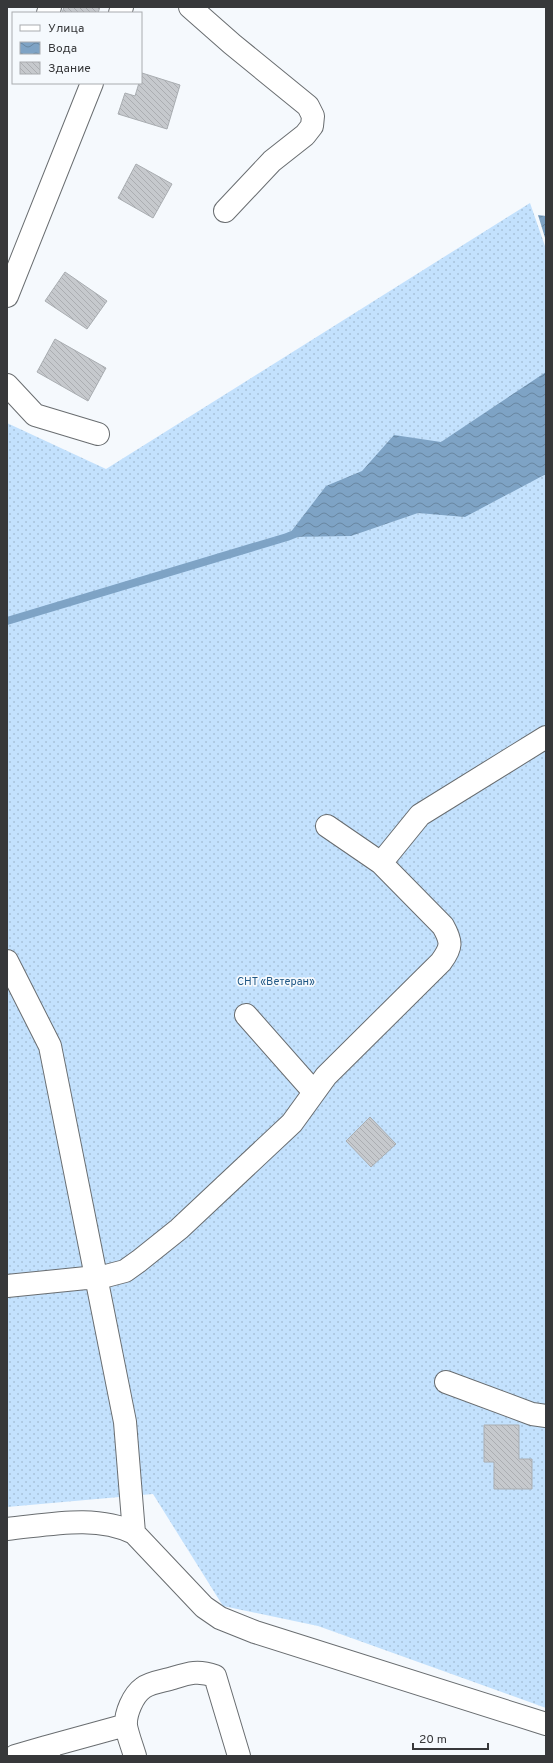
<svg xmlns="http://www.w3.org/2000/svg" width="553" height="1763" font-family="Overpass,sans-serif">
<defs>
<pattern id="garden-dots" width="8" height="8" patternUnits="userSpaceOnUse"><rect width="8" height="8" fill="#c3e1fd"/><path d="M2 2h.1M6 6h.1" fill="none" stroke="#a8c2da" stroke-width="1.8" stroke-linecap="round"/></pattern>
<pattern id="water-waves" width="16" height="10" patternUnits="userSpaceOnUse"><rect width="16" height="10" fill="#7ea3c5"/><path d="M0 5q4-4 8 0t8 0" fill="none" stroke="#6886a1"/></pattern>
<pattern id="building-back-hatch" width="6" height="6" patternUnits="userSpaceOnUse"><rect width="6" height="6" fill="#c6c9cd"/><path d="M-1 5l2 2M0 0l6 6M5-1l2 2" fill="none" stroke="#abadb1"/></pattern>
</defs>
<rect width="100%" height="100%" fill="#f5f9fd"/>
<path fill="url(#garden-dots)" d="M530,203L546,249V1708L318,1626L223,1606L153,1494L7,1507V423L106,469Z"/>
<path fill="url(#water-waves)" d="M538,215L546,216V241Z
M546,372V474L465,517L418,513L351,536L287,537L326,486L362,471L394,435L441,442Z"/>
<g fill="none" stroke-linecap="round" stroke-linejoin="round">
<path stroke="#7ea3c5" stroke-width="8" d="M7,621L287,537L297,533"/>
</g>
<path fill="url(#building-back-hatch)" stroke="#a9adb1" d="M64,7H100L98,13H62Z
M142,73L180,85L167,129L118,114L125,93L135,96L139,83H141Z
M136,164L172,184L153,218L118,198Z
M65,272L107,301L87,329L45,301Z
M55,339L106,368L88,401L37,372Z
M370,1117L396,1144L371,1167L346,1141Z
M484,1425H519V1459H532V1489H494V1462H484Z"/>
<g fill="none" stroke-linecap="round" stroke-linejoin="round">
<g stroke="#696d70" stroke-width="24">
<path id="minor" d="M190,7L232,44L308,106L313,116L312,126L305,135L272,161L225,211
M48,13L50,7
M120,13L122,7
M7,296L92,83
M7,385L35,415L98,434
M381,863L420,815L546,737
M7,961L50,1046L125,1422L134,1533
M246,1015L314,1092
M7,1286L106,1276L125,1271L139,1261L179,1229L292,1123L326,1076L441,962C452,947 452,942 443,926L381,863L327,826
M446,1382L532,1414L546,1416
M7,1529C48,1525 96,1514 134,1533L204,1607L220,1618L255,1632L546,1724
M46,1747L126,1725
M15,1756L46,1747L49,1756
M135,1756C132,1746 128,1736 126,1726C125,1714 133,1695 143,1688C151,1682 164,1681 173,1678C189,1673 198,1670 215,1676L239,1756"/>
</g>
<use href="#minor" stroke="#fff" stroke-width="22"/>
</g>
<g text-anchor="middle" dominant-baseline="central" stroke-width="3.5" stroke-linejoin="round" paint-order="stroke">
<g font-size="11" fill="#205885" stroke="#f5f9fd">
<text x="276" y="982">СНТ «Ветеран»</text>
</g>
</g>
<rect width="553" height="1763" fill="none" stroke="#37383a" stroke-width="16"/>
<rect x="12" y="12" width="130" height="72" fill="#f5f9fd" stroke="#a9acaf"/>
<rect x="20" y="25" width="20" height="6" fill="#ffffff" stroke="#a9acaf"/>
<text x="48" y="32" font-size="12" fill="#37383a">Улица</text>
<rect x="20" y="42" width="20" height="12" fill="url(#water-waves)" stroke="#a9acaf"/>
<text x="48" y="52" font-size="12" fill="#37383a">Вода</text>
<rect x="20" y="62" width="20" height="12" fill="url(#building-back-hatch)" stroke="#a9acaf"/>
<text x="48" y="72" font-size="12" fill="#37383a">Здание</text>
<path d="M413 1743v6h75v-6" fill="none" stroke="#37383a" stroke-width="2"/>
<text x="419" y="1743" font-size="12" fill="#37383a" stroke="#f5f9fd" stroke-width="3" paint-order="stroke">20 m</text>
</svg>
